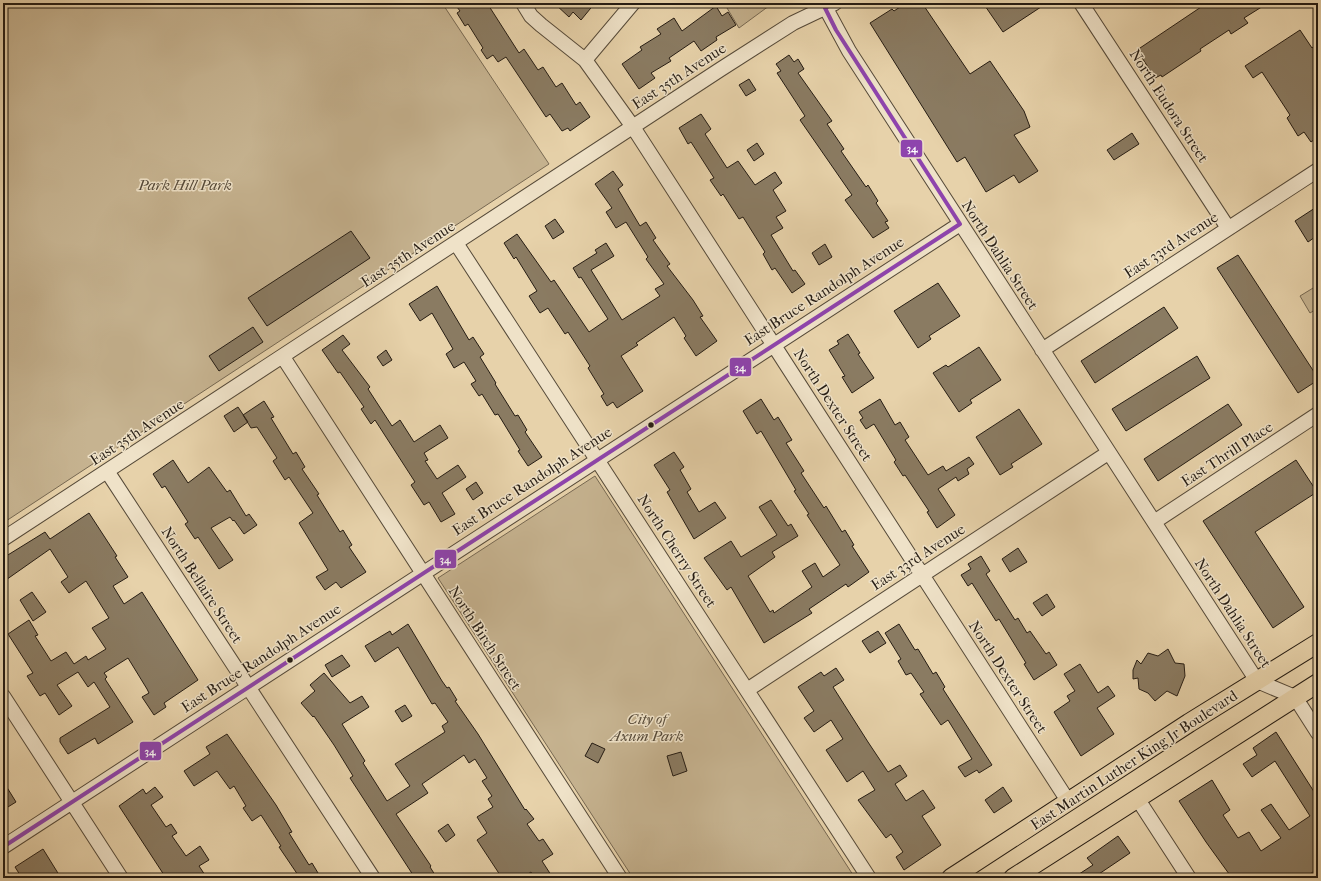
<svg xmlns="http://www.w3.org/2000/svg" width="1321" height="881" font-family="'IM FELL French Canon',serif">
<rect width="100%" height="100%" fill="#e7d2aa"/>
<filter id="stains"><feTurbulence type="fractalNoise" baseFrequency=".005" numOctaves="4"/><feColorMatrix values="0 0 0 0 .2 0 0 0 0 .09 0 0 0 0 .02 0 0 0 .5 -.17"/></filter>
<radialGradient id="worn" r=".72"><stop offset=".6" stop-color="#630" stop-opacity="0"/><stop offset="1" stop-color="#630" stop-opacity=".3"/></radialGradient>
<path fill="#c6b390" stroke="#766852" d="M3,3H442L549,164L3,523Z
M724,3H773L739,28Z
M1318,285V308L1310,313L1300,296Z
M595,476L855,878H633L438,578Z"/>
<path fill="#8a7b62" stroke="#251c13" d="M454,3H487L519,53L524,49L538,70L543,67L556,87L562,83L576,105L580,102L590,117L570,131L568,128L562,131L550,114L546,117L506,57L498,62L493,55L487,59L481,50L483,48L468,24L465,26L457,13L460,11Z
M554,3H595L581,20L573,12L569,17Z
M906,3H922L970,74L990,61L1024,111L1030,127L1014,135L1038,171L1019,183L1014,175L986,192L965,157L957,162L870,23L892,9L894,11Z
M983,3H1047L1003,32Z
M1207,3H1268L1244,18L1248,23L1231,34L1229,30L1200,49L1201,51L1162,77L1161,75L1155,78L1137,50Z
M716,6L722,16L728,12L736,25L716,37L717,40L701,51L694,41L669,58L671,61L651,73L655,78L639,89L622,64L642,50L640,47L661,34L657,29L674,18L682,31Z
M1300,30L1312,48L1318,43V137L1311,142L1304,132L1298,136L1287,118L1290,115L1262,72L1253,78L1245,66Z
M789,55L794,62L798,59L804,69L798,73L832,121L827,124L844,149L841,151L866,187L868,185L878,201L876,203L888,221L885,222L889,228L873,238L845,200L852,195L800,120L805,116L777,73L781,71L776,64Z
M749,79L756,90L746,96L739,85Z
M701,114L711,129L705,134L727,168L738,161L755,185L775,172L782,183L773,190L786,211L776,217L783,228L771,235L793,271L795,270L805,284L792,293L775,268L772,270L763,254L765,252L743,217L739,219L723,194L721,196L710,180L714,178L691,142L688,144L679,128Z
M1132,133L1139,144L1114,160L1107,150Z
M757,143L764,154L754,161L747,150Z
M613,171L623,185L618,189L640,226L646,222L656,238L653,240L670,264L667,266L693,300L703,316L700,317L717,341L696,356L684,338L686,336L674,317L636,343L638,345L621,356L643,391L617,408L613,402L607,406L601,396L604,394L588,368L590,366L568,332L565,334L548,308L540,313L529,296L537,291L516,257L514,259L504,243L517,234L551,282L554,280L589,332L608,319L581,277L579,278L573,268L597,253L595,250L606,243L614,256L591,270L622,320L660,296L655,289L664,284L646,259L648,257L626,222L616,228L606,212L612,208L595,184Z
M1318,206V235L1308,242L1295,221Z
M555,219L564,232L553,239L545,226Z
M351,231L370,258L267,326L248,298Z
M825,244L832,257L819,265L812,253Z
M1238,255L1318,378V380L1298,393L1217,268Z
M938,283L960,316L929,336L931,339L918,348L894,311Z
M437,286L469,340L473,337L484,354L480,357L496,383L495,384L515,416L518,415L527,430L525,432L542,457L528,466L518,451L520,450L498,414L495,415L482,394L479,396L471,384L476,381L464,362L454,368L446,354L453,349L432,313L420,321L409,304Z
M1164,307L1178,328L1095,383L1081,361Z
M253,327L263,342L219,371L209,356Z
M848,334L860,353L858,354L874,378L852,393L842,377L845,376L829,350L839,344L837,341Z
M343,335L350,344L342,350L370,387L368,389L392,426L400,420L414,442L440,425L448,438L424,453L428,460L425,461L437,479L458,465L466,477L442,493L455,514L441,522L429,502L424,505L411,485L415,482L375,420L371,424L361,409L364,407L340,372L338,373L322,350Z
M979,347L1001,380L970,400L972,403L959,412L933,373L946,365L948,367Z
M386,350L392,360L383,366L377,357Z
M1197,356L1210,378L1126,431L1112,409Z
M761,399L774,420L778,417L792,440L786,443L804,471L801,473L824,508L826,506L842,532L845,530L854,545L852,546L869,572L848,587L846,584L809,609L812,613L764,643L731,587L727,590L704,558L731,541L741,557L777,535L759,507L771,500L788,526L791,524L798,536L772,552L775,557L748,576L770,612L773,610L774,613L812,587L802,571L815,563L823,577L840,565L807,515L809,514L794,491L796,490L761,431L757,434L743,411Z
M880,399L895,425L900,422L909,437L905,440L928,475L943,466L946,471L969,457L974,464L967,469L969,474L958,481L956,477L938,489L955,515L937,528L927,512L929,511L905,475L903,476L894,462L896,460L874,424L866,429L860,420L863,418L859,412Z
M264,401L274,417L271,418L293,454L296,452L305,467L302,469L319,494L317,495L340,532L343,530L352,545L349,547L366,572L341,588L336,582L325,590L316,577L328,570L299,523L313,513L289,477L285,480L273,461L277,458L257,427L251,428L243,415Z
M1228,404L1242,425L1158,481L1144,459Z
M238,407L248,422L234,432L224,416Z
M1019,409L1042,444L1011,464L1013,467L1000,475L976,437Z
M674,452L684,467L680,470L691,489L687,492L699,512L715,502L726,518L694,539L667,492L670,490L654,465Z
M173,460L188,483L209,467L227,492L230,490L246,516L249,514L257,525L244,534L234,520L233,521L230,517L211,528L233,560L219,569L198,537L195,539L185,524L188,522L165,486L162,488L153,474Z
M1296,460L1317,492L1255,532L1304,607L1273,628L1203,521Z
M476,482L483,493L473,500L466,489Z
M89,513L117,556L115,557L128,577L113,586L124,604L142,592L198,680L164,703L166,707L154,715L142,697L149,693L147,689L128,658L104,673L107,677L105,679L133,722L98,744L95,738L68,754L60,742V738L110,707L94,682L88,687L78,672L57,685L72,706L59,715L45,693L40,696L27,676L33,673L8,634L29,620L38,635L35,636L51,661L66,652L74,664L86,656L88,660L106,649L92,628L109,618L86,581L69,593L61,582L68,577L50,549L3,582V558L45,532L50,539Z
M1018,548L1027,562L1010,572L1002,559Z
M981,556L990,571L986,574L1015,620L1018,618L1027,633L1030,631L1046,654L1049,652L1057,665L1034,680L1024,664L1026,663L999,619L996,621L972,583L968,586L961,575L971,569L968,564Z
M32,592L46,612L33,621L20,600Z
M1047,594L1055,607L1042,616L1033,603Z
M408,624L442,681L447,688L449,687L457,700L455,701L478,734L525,810L526,809L534,819L527,824L539,841L543,839L553,854L542,861L553,878H535L531,872L522,878H502L477,840L487,833L477,817L493,807L488,799L492,796L482,781L487,778L475,759L469,763L464,755L422,784L428,793L396,814L431,866L430,867L437,878H415L350,778L353,776L334,745L314,716L313,717L301,703L315,691L310,685L324,673L350,703L362,696L369,707L342,724L365,761L363,763L387,801L410,786L395,764L445,732L442,726L448,722L435,703L432,704L398,647L375,662L365,646L390,631L392,635Z
M899,624L915,650L918,649L933,674L936,672L945,687L943,689L992,765L979,773L977,770L965,777L958,767L972,759L948,720L941,725L920,694L924,692L911,673L906,675L898,661L901,659L885,633Z
M878,631L886,643L870,653L862,641Z
M1168,649L1175,663L1184,664L1185,676L1177,696L1167,691L1155,701L1148,693L1139,689L1138,678L1133,679V670L1137,660L1141,664L1148,653L1158,656Z
M342,655L350,666L332,677L325,665Z
M1080,664L1098,693L1108,686L1115,696L1097,708L1114,734L1081,756L1054,712L1070,701L1067,696L1075,691L1064,674Z
M836,668L844,680L833,687L868,742L888,772L900,765L907,776L895,784L906,801L923,790L935,808L922,816L941,845L904,870L896,857L903,852L891,834L886,838L858,800L875,790L863,771L847,782L826,750L843,739L831,720L814,732L804,718L814,711L798,687L821,672L824,676Z
M405,705L412,716L402,722L395,711Z
M1276,732L1318,798V869L1303,878H1232L1206,842L1179,801L1212,780L1230,810L1223,815L1238,838L1249,832L1261,851L1281,838L1261,810L1271,804L1289,830L1310,816L1275,761L1252,777L1243,764L1257,755L1253,748Z
M227,734L276,805L292,832L289,833L309,865L312,863L321,878H300L279,847L281,846L261,815L252,821L243,808L246,806L234,786L230,789L217,771L194,786L184,771L210,754L206,747Z
M592,743L605,749L598,763L585,756Z
M681,752L687,771L673,776L667,756Z
M3,781L16,802L3,810Z
M155,787L163,797L151,805L166,827L171,824L177,833L172,836L186,856L200,846L209,860L199,866L207,878H166L119,806L143,789L146,794Z
M1003,787L1012,801L994,813L985,800Z
M448,824L455,835L446,842L438,831Z
M1118,836L1130,853L1093,878H1073L1093,865L1087,858Z
M43,849L61,878H22L15,867Z"/>
<g fill="none" stroke-linecap="round" stroke-linejoin="round">
<g stroke="#564a39" stroke-width="16">
<path id="minor" d="M523,3L531,16L541,25L585,60L633,127L1068,801
M823,3L849,51L1257,681L1295,697L1318,733
M1081,3L1228,228
M585,60L633,3
M456,243L869,878
M1042,350L1318,170
M283,357L620,878
M107,471L373,878
M1154,522L1318,414
M3,539L721,69L793,23L835,3
M747,690L1108,453
M3,696L121,878
M1137,798L1189,878
M3,847L960,224"/>
</g>
<g stroke="#251c13" stroke-width="20">
<path id="major" d="M951,878L1189,723L1318,643
M1013,878L1318,683"/>
</g>
<use href="#minor" stroke="#efe2c8" stroke-width="14"/>
<use href="#major" stroke="#e7d2aa" stroke-width="18"/>
<g stroke="#efe2c8" stroke-width="7">
<path id="bus-1" d="M3,847L960,224L836,30L825,8L835,3"/>
</g>
<use href="#bus-1" stroke="#8e44ad" stroke-width="4"/>
</g>
<g fill="#251c13" stroke="#efe2c8" stroke-width="1.5">
<circle cx="651" cy="425" r="3.5"/>
<circle cx="290" cy="660" r="3.5"/>
</g>
<g text-anchor="middle" dominant-baseline="central" stroke-width="3" stroke-linejoin="round" paint-order="stroke">
<g font-size="15" fill="#251c13" stroke="#efe2c8">
<text transform="translate(679 76) rotate(-33)">East 35th Avenue</text>
<text transform="translate(1169 106) rotate(57)">North Eudora Street</text>
<text transform="translate(1171 245) rotate(-33)">East 33rd Avenue</text>
<text transform="translate(408 254) rotate(-33)">East 35th Avenue</text>
<text transform="translate(1000 255) rotate(57)">North Dahlia Street</text>
<text transform="translate(824 291) rotate(-33)">East Bruce Randolph Avenue</text>
<text transform="translate(833 405) rotate(57)">North Dexter Street</text>
<text transform="translate(137 432) rotate(-33)">East 35th Avenue</text>
<text transform="translate(1227 454) rotate(-33)">East Thrill Place</text>
<text transform="translate(532 481) rotate(-33)">East Bruce Randolph Avenue</text>
<text transform="translate(677 551) rotate(57)">North Cherry Street</text>
<text transform="translate(918 557) rotate(-33)">East 33rd Avenue</text>
<text transform="translate(202 585) rotate(57)">North Bellaire Street</text>
<text transform="translate(1233 613) rotate(57)">North Dahlia Street</text>
<text transform="translate(485 638) rotate(57)">North Birch Street</text>
<text transform="translate(261 658) rotate(-33)">East Bruce Randolph Avenue</text>
<text transform="translate(1008 677) rotate(57)">North Dexter Street</text>
<text transform="translate(1134 760) rotate(-33)">East Martin Luther King Jr Boulevard</text>
</g>
<g font-size="15" font-style="italic" fill="#554938" stroke="#efe2c8">
<text x="185" y="185">Park Hill Park</text>
<text x="647" y="719">City of<tspan x="647" dy="17">Axum Park</tspan></text>
</g>
</g>
<g stroke="#efe2c8" stroke-width="1.5">
<rect x="900" y="139" width="23" height="19" rx="4" fill="#8e44ad"/>
<rect x="729" y="357" width="23" height="20" rx="4" fill="#8e44ad"/>
<rect x="434" y="549" width="23" height="20" rx="4" fill="#8e44ad"/>
<rect x="139" y="741" width="23" height="20" rx="4" fill="#8e44ad"/>
</g>
<g font-size="11" text-anchor="middle" font-weight="bold" fill="#fff">
<text x="912" y="152">34</text>
<text x="740" y="371">34</text>
<text x="445" y="563">34</text>
<text x="150" y="755">34</text>
</g>
<rect width="1321" height="881" fill="none" stroke="#e7d2aa" stroke-width="16"/>
<rect x="4" y="4" width="1313" height="873" fill="none" stroke="#251c13" stroke-width="2"/>
<rect x="8" y="8" width="1305" height="865" fill="none" stroke="#251c13"/>
<rect width="100%" height="100%" filter="url(#stains)"/>
<rect width="100%" height="100%" fill="url(#worn)"/>
</svg>
